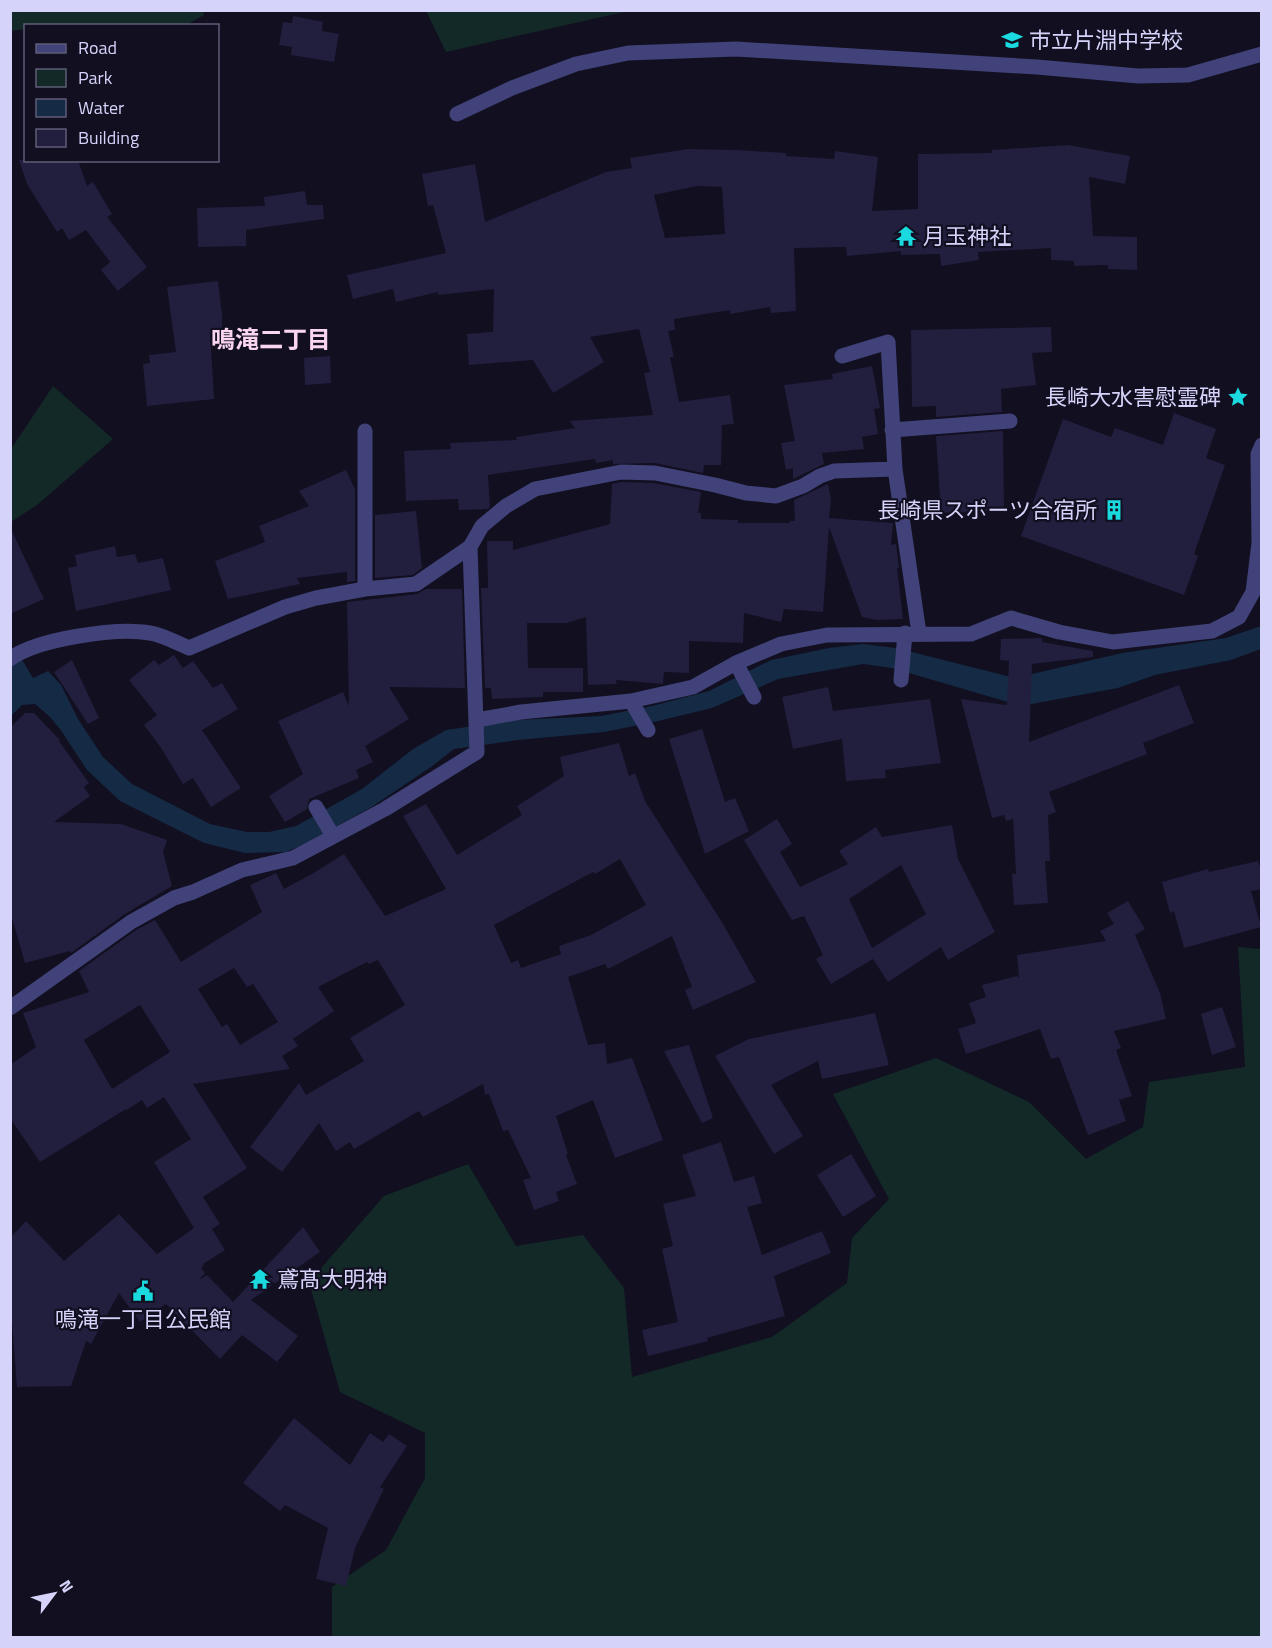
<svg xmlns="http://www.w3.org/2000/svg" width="1272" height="1648" font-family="'Titillium Web','Noto Sans JP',sans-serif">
<rect width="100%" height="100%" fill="#110f20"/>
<path fill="#132927" d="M203,11L204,15L186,25L26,26L25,29L11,31V11Z
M426,11H651L624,12L446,52Z
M53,386L113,439L37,505L11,522V449Z
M1238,947L1261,949V1637H332V1587L386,1550L425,1478V1433L340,1392L309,1282L384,1196L468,1164L516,1246L583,1235L624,1288L632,1377L772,1337L847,1283L852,1238L889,1199L833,1094L936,1058L1029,1102L1086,1159L1143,1127L1149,1082L1245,1067Z"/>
<path fill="#152a44" d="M1261,626V649L1231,660L1155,675L1118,688L1021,706L892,668L863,664L778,679L712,708L654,722L604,732L518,740L454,749L431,767L370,808L304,844L286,852L245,853L204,843L120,801L87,770L60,729L49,716L35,704L22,705L11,716V667L21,658L33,678L48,671L61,685L78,719L103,757L132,784L210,824L247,832H269L296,826L362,789L413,749L446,730L516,720L601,716L652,706L709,691L771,660L829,648L863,644L896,648L1015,678L1122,653L1226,638Z"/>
<path fill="#221e3e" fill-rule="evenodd" d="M293,16L323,22L322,31L339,34L334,62L291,55L292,47L279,45L283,22L292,23Z
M1068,145L1130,156L1125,184L1089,177L1093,236L1137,237V270L1108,269V265L1074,266V261L1051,260V248L978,252L979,260L941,266L940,254L901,255V251L847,256L846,247L794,248L796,311L771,313L770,307L730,314V310L674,319L675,330L668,331L674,357H670L679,402L730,395L734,424L722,425L721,465H704L703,473L655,463L613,464V460L596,463L595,459L488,475L490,507L488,509L459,510L458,499L406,501L404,451L451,449L450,443L517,440L516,437L575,428L570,421L653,415L644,373L650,372L639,329L590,337L604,362L553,393L533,360L469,365L467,334L493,332L494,289L438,295V292L396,302L393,289L353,299L347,275L446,253L433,205L428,206L422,174L475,164L485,222L606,172L632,168L630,158L688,149L737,150L786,153V156L834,159L835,151L878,157L872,211L918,209V154L992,153V150ZM697,186L722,187L725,234L665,238L654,195Z
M19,160H78L87,186L93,182L112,214L107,217L147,267L118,291L101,270L110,262L86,230L69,240L62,228L57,232L27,184Z
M305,191L307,205H323L324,219L246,230V246L198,247L197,208L265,206L264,197Z
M218,281L222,315V347L211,348L214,399L147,406L143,364L150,363L149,355L176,352L167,287Z
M1051,327L1052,352L1032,353L1036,385L1001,389L1002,412L936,417V406L912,407L911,330Z
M330,356L331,383L305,385L304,358Z
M872,366L880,408L874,409L878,434L862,437L864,449L822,453L824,464L793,479V468L786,470L781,443L795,441L784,385L833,379L832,374Z
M1174,413L1216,429L1206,458L1225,465L1194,554L1198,556L1184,595L1021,536L1063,419L1111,437L1115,428L1163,445Z
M1003,431L1004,510L941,513L936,436Z
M346,470L355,489V581L347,582V572L297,578L300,584L228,599L215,561L265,542L259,526L309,506L299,491Z
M622,482L654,483L701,492L698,513H701V519L738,520V523H790V521H795L794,500L828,484L831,499L829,518L893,523L891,545L896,544L899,568H897L903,619L877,620L862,617L829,527L823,612L784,609L781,622L744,613L743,643L689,641V673L664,672L663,684L616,680L617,684L588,685L586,617L567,623H527L528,668H583V692H543V697L492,699L491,688H485L481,588H488L487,541H513V550L610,524L612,484Z
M416,511L422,568L413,575L375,578V515Z
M10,527L44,599L10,614Z
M115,546L117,557L135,554L138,563L163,558L171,590L76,611L68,568L77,566L75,555Z
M426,589H462L465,688L389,687L409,719L365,746L373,762L356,770L359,778L309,799L307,809L285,822L269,796L303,774L278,721L343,692L349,706L347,602L417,594Z
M1042,638V642L1093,651V657L1032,664L1029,742L1179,685L1194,723L1143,743L1147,754L1049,792L1056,812L1048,815L1050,861H1045L1048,903L1014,905L1012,874H1016L1013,819L1006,821L1004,815L992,818L961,699L1007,705L1009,661L1000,660L1001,639Z
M174,655L183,668L193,661L213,688L222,683L238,709L202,730L241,788L211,807L193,778L183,784L161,748L144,725L157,715L129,680L154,660L159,665Z
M72,660L99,718L88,724L54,672Z
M828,687L833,711L930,699L941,763L885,770L886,778L846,781L842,739L793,749L782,697Z
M25,713H34L60,740L59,741L89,783L84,787L90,796L54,822L121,824L167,840L163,852L172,886L125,914L71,953L70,951L25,963L10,911V728Z
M702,729L725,802L735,798L749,831L705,854L669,739Z
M619,743L629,776L635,773L645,801L723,924L756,982L693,1010L685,990L692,987L672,936L608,969L605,964L568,977L588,1045L605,1043L607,1064L632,1058L663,1140L615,1158L593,1100L556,1116L568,1154L566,1155L577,1184L556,1192L559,1201L534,1210L523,1180L531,1178L508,1130L503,1131L489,1094L485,1095L483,1084L423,1117L419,1111L354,1149L350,1142L336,1151L319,1123L282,1172L250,1147L299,1083L306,1095L364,1061L350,1038L405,1005L378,960L369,964L367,962L318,987L334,1011L293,1039L298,1046L282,1056L290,1069L193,1084L247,1168L203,1197L220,1224L212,1229L225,1250L203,1264L204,1266L201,1268L205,1273L199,1280L207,1275L233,1302L303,1227L320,1252L251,1300L298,1336L277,1362L242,1335L220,1359L166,1304L140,1322L119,1293L91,1344L86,1341L71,1386L17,1387L10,1295V1238L26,1221L64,1261L119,1214L157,1254L194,1228L154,1162L191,1139L164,1097L147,1108L142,1100L127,1110L126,1109L40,1162L10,1118V1065L36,1047L23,1013L89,992L79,971L136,930L155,920L181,962L262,912L250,885L276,873L284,889L312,874L344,854L385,916L446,889L403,816L426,804L457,855L522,815L517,806L564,776L560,757ZM620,859L646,905L591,935L559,946L561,954L521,968L518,960L511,963L494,925L593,872L595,874ZM234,968L247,987L253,984L278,1022L240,1045L227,1024L222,1027L198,989ZM140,1005L170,1052L112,1089L84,1040Z
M777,819L792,844L780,852L800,887L848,864L839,851L876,827L882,837L952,825L958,859L995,932L948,960L941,947L888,982L873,959L831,984L816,959L823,955L804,916L792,920L744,840ZM901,865L926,914L872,948L849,899Z
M1258,861L1262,874V889L1251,891L1261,927L1184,948L1174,911L1170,913L1162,882L1208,869L1209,872Z
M1128,901L1145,929L1135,935L1160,993L1166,1019L1114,1031L1121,1048L1116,1050L1132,1096L1119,1100L1126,1121L1088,1135L1059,1057L1051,1059L1040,1029L966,1054L958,1029L976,1023L969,1003L986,997L982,985L1017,976L1019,978L1017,955L1106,941L1100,931L1114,924L1107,913Z
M1222,1007L1236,1047L1212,1055L1201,1014Z
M875,1013L889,1065L822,1079L818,1061L771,1085L803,1136L774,1154L715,1056L749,1039Z
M689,1045L713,1118L702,1123L664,1051Z
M721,1142L734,1182L754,1176L762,1203L747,1207L762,1255L822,1231L831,1253L774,1276L785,1316L707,1338L708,1341L648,1356L642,1330L678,1322L662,1249L673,1246L663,1204L696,1196L682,1155Z
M851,1154L876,1196L843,1217L817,1175Z
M294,1418L350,1465L370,1433L383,1442L389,1434L407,1446L380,1487L384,1489L355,1548L346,1586L316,1579L328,1528L285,1505L280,1511L243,1483Z"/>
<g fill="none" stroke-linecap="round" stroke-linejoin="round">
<path stroke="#404279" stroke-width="15" d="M457,114L512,88L576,64L628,53L736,49L1037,67L1138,76L1188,75L1262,54
M842,356L888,342L895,469L919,633
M892,430L1010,421
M365,431V589
M10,659C36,639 117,627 150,633C163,635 177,643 189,648L285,607L316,598L365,589L416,584L470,547L482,526L506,506L535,489L621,472L655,473L715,485L746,493L776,496L803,486L820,476L834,471L895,469
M736,663L754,697
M901,680L905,633
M631,701L648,730
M477,720L521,712L631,701L693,687L736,663L781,644L827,635L971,634L1011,618L1059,632L1113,642L1212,631L1239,617L1253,592L1259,543L1258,454L1262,445
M316,807L333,836
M10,1008L131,922L174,898L193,892L242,870L293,858L385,809L477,752L470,547"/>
</g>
<defs>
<g id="school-bare" transform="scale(1.62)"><path d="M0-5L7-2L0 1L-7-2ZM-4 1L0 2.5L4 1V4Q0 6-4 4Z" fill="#1ad9df" stroke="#110f20" stroke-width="2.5" paint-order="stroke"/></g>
<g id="temple-bare" transform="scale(1.62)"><path d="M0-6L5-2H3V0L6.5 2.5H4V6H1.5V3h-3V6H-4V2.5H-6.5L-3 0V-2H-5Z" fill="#1ad9df" stroke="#110f20" stroke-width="2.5" paint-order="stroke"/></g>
<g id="sight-bare" transform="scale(1.62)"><path d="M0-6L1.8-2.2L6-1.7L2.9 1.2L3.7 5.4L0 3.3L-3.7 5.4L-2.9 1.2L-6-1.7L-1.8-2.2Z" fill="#1ad9df" stroke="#110f20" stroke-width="2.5" paint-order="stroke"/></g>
<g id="building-bare" transform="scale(1.62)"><path d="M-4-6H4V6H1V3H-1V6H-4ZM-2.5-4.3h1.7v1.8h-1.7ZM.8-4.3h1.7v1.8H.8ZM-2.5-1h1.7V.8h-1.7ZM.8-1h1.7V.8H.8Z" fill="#1ad9df" stroke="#110f20" stroke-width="2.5" paint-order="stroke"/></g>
<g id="civic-bare" transform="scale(1.62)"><path d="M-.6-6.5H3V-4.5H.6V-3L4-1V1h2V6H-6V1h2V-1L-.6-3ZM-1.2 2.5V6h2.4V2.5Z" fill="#1ad9df" stroke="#110f20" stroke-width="2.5" paint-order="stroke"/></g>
</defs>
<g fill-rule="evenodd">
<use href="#school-bare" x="1012" y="40"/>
<use href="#temple-bare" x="906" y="236"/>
<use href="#sight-bare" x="1238" y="397"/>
<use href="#building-bare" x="1114" y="510"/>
<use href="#temple-bare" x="260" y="1279"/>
<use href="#civic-bare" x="143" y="1291"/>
</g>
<g text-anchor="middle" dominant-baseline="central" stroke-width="4.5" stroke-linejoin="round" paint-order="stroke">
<g font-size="22" fill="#d5d3fa" stroke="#110f20" text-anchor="start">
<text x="1029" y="40">市立片淵中学校</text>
<text x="923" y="236">月玉神社</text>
<text x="1221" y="397" text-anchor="end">長崎大水害慰霊碑</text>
<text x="1097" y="510" text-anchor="end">長崎県スポーツ合宿所</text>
<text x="277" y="1279">鳶髙大明神</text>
<text x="143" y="1319" text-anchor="middle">鳴滝一丁目公民館</text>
</g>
<g font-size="24" font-weight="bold" fill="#fad5ef" stroke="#110f20">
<text x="271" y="339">鳴滝二丁目</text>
</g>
</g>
<rect width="1272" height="1648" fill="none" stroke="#d5d3fa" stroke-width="24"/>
<rect x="24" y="24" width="195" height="138" fill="#110f20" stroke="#5f5d77" stroke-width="1.5"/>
<rect x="36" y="44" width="30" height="9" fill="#404279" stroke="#5f5d77" stroke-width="1.5"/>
<text x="78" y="54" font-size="18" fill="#d5d3fa">Road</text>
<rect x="36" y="69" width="30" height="18" fill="#132927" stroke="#5f5d77" stroke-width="1.5"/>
<text x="78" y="84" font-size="18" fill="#d5d3fa">Park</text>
<rect x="36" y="99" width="30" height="18" fill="#152a44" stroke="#5f5d77" stroke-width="1.5"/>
<text x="78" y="114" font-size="18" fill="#d5d3fa">Water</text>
<rect x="36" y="129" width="30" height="18" fill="#221e3e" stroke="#5f5d77" stroke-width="1.5"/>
<text x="78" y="144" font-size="18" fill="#d5d3fa">Building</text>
<g transform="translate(54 1594) rotate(58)" stroke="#110f20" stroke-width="4.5" paint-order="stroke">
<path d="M0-4.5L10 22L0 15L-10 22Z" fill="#d5d3fa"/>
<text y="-9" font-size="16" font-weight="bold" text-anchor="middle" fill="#d5d3fa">N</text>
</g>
</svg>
